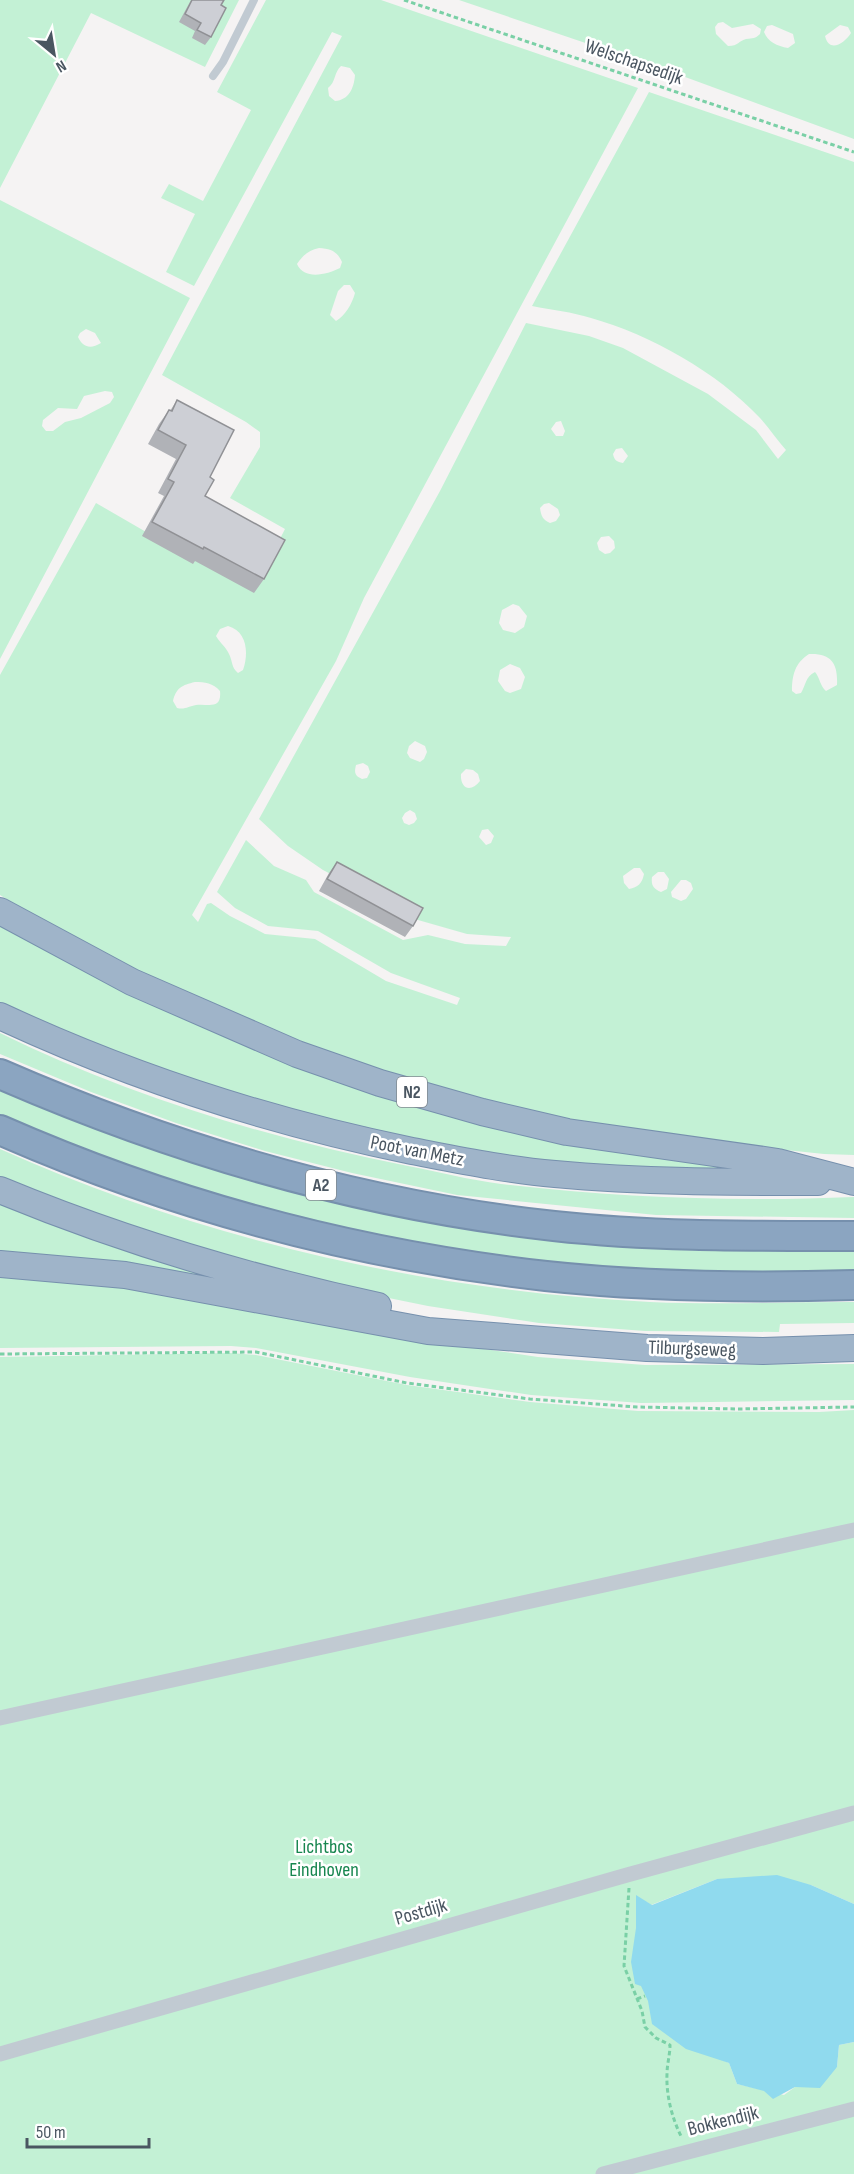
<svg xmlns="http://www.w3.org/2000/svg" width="854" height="2174" font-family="'Sofia Sans Condensed',sans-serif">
<rect width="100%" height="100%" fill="#f5f3f3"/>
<path fill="#c3f1d5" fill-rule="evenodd" d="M0,0H239L205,67L91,13L0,188Z
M266,0H381L638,88L364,598L336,661L192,915L198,922L207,904L211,903L230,916L265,934L315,939L386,981L457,1005L460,998L391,973L318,931L268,926L235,908L217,892L246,840L274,866L306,880L314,892L403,940L428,935L465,944L506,946L511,937L467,934L418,920L323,870L288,846L259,819L440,491L526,323L589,336L623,348L708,394L756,430L778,459L786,450C777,440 769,428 760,418C717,372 651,335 591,318C572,312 552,310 532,306L649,92L854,162V1155L824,1154L635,1134L486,1103L299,1044L136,971L26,911L0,895V675L96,503L198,562L257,584L285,529L230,498L260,447V432L246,422L162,375L342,36L332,32L194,286L166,272L195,214L161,198L169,184L203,201L251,110L217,92ZM341,66L350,68L355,75C354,88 349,100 335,101L329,96L328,88C336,82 334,72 341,66ZM319,248C331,249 337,251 342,262L340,268C326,275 304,280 297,264C303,255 309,250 319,248ZM344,285H350L355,293C352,304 345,316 336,321L330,315L338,291ZM561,421L565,431L563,436H556L551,429L556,422ZM622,448L628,456L623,463C617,462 614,460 613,454L616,449ZM549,503L558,509L560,515L556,521L550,523C543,520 541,516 540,508L544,504ZM609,536L614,541L615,548L610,553L605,554L599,550L597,543L601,537ZM513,604L519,606L527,616L524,627L515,633L503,630L499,623L502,610ZM228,626C247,631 249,653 243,670L238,673C231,667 233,662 229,654C226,647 220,643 216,636L220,629ZM809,654C832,653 838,664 837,685L826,691C820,686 820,678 815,672C805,677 806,685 801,693L796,694L792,691C792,675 795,663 809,654ZM510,664L520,668L525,677L521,689L510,693L505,691L498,681L500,670ZM195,682C205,682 213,683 220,691C222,711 207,703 196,705C189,706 185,710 177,708L173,701C176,688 182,685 195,682ZM415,741L425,746L427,752L424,759L420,762L410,758L407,753L409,746ZM363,763L368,766L370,772L367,778L362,779C355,776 354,773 356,765ZM466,769L473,770L478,774L480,781C471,793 460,789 461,774ZM410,810L415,813L417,819L414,823L409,825L404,823L402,818L405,813ZM488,829L494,836L491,843L486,845L479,837L482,830ZM634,868H640L644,874C642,884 638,887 629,889L624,883L623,876ZM658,872H664L669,879L667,889L661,892C653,888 651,885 652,877ZM681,880H686L691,883L693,889L686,899L681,901L672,897L671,892Z
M459,0H854V139L677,74ZM723,22L732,28L753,24L761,29L760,34C755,39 753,38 746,39C738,41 739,46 728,46L716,34L715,27L718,23ZM772,25L793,34L795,43L788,48C777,46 768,42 764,32L767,26ZM840,25L848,27L851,33C844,44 829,53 825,36Z
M0,200L190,298L0,659ZM86,329L95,333L101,343C91,349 83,348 78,337L80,333ZM105,391L112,392L114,397L110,403L81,418L65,422L53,431H46L42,426L43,420L58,408L77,409L84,396Z
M0,920L294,1062L824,1174L661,1169L563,1162L475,1151L367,1131L277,1107L107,1050L0,1004Z
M0,1033C126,1095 270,1139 408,1166C439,1172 470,1180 501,1184C618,1198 737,1202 854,1197V1218L656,1215L457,1195L352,1173L265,1151L176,1123L91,1092L0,1054Z
M0,1085L254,1178L854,1246V1274L653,1272L547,1264L442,1250L336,1229L157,1179L0,1117Z
M0,1149C203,1240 428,1291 650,1302C718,1305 786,1302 854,1302V1323L780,1324L779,1332L645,1331L539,1323L428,1306L320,1284L227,1260L0,1180Z
M0,1201L220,1280L128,1265L0,1255Z
M0,1273L123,1284L416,1339L538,1357L645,1365L854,1364V1400L641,1403L531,1395L410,1377L256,1348L231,1346L0,1348Z
M230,1353L256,1355L407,1385L530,1402L638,1411L819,1412L854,1410V1904L811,1885L717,1879L651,1905L647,1902L715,2057L729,2063L737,2084L784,2095L795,2087L837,2067L839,2045L854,2042V2104L612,2174H0V1357Z
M854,2113V2174H619Z"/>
<path fill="#90daee" d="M777,1875L811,1885L854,1904V2042L839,2045L837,2067L820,2088L795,2087L773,2099L764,2091L737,2084L729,2063L686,2049L652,2024L648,2001L641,1986L635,1984L631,1962L636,1928V1895L652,1905L717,1879Z"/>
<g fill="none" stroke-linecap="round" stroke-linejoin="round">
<g stroke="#7690ad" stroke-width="28">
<path id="trunk" d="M0,911L132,982L297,1054L380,1083L482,1112L567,1132L778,1162L854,1182
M0,1016C131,1077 271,1122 412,1151C459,1160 507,1170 555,1174C642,1182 730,1182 818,1182
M0,1190C123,1241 249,1278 378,1306
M0,1264L125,1275L428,1331L647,1348L763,1351L854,1348"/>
</g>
<g stroke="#7690ad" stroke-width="32">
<path id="motorway" d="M0,1074C177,1151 362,1205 554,1226C654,1237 754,1236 854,1236
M0,1130C173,1206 359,1255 546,1276C648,1287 752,1288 854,1285"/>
</g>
<path stroke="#7ad0a6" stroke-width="3" stroke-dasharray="4.5 3" stroke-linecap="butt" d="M404,0L854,152
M0,1354L256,1352L407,1383L530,1399L637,1407L738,1409L854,1407
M629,1888L624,1966L642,2011L645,2027L656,2038L670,2045C670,2055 667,2064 667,2074C666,2095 672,2119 682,2138
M637,1999L645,1996"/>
<path stroke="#c1cad2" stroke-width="8" d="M213,76L223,62L254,0"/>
<path stroke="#c1cad2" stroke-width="15" d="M0,1718L854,1530
M0,2054L627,1875L854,1813
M603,2174L854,2109"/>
<use href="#trunk" stroke="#9fb4c9" stroke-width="26"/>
<use href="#motorway" stroke="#8ba5c1" stroke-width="28"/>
</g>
<path fill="#b0b2b7" d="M191,0H224L221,5L211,37L205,45L192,38L195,31L179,22Z
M177,400L210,477L205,496L264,579L254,593L195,561L193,564L142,536L164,496L158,493L176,459L148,444L159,424L169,410L170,411Z
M337,862L413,926L405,937L319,891L329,873Z"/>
<path fill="#cdcfd5" stroke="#909195" stroke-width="1.5" d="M192,0H224L221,5L226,8L211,37L197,30L201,23L185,14Z
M177,400L234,430L210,477L214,480L205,496L285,540L264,579L204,547L203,549L152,522L174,482L168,479L186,445L158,430L169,410L172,411Z
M337,862L423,908L413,926L327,879Z"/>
<g text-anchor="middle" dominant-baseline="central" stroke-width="5" stroke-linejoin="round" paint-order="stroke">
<g fill="#fff" stroke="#808990" stroke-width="1.5">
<rect x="397" y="1077" width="30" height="30" rx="4.5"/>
<rect x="306" y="1170" width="30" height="30" rx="4.5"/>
</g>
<g font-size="18" font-weight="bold" fill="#4a5661">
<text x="412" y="1092">N2</text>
<text x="321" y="1185">A2</text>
</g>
<g font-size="20" fill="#4a5661" stroke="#fff">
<text transform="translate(634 62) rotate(19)">Welschapsedijk</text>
<text transform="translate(417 1151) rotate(11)">Poot van Metz</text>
<text transform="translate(692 1349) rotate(2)">Tilburgseweg</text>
<text transform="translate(421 1912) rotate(-16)">Postdijk</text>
<text transform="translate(723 2121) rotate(-14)">Bokkendijk</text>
</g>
<g font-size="20" fill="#17864f" stroke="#fff">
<text x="324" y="1847">Lichtbos<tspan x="324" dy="23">Eindhoven</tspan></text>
</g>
</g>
<g transform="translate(54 54) rotate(150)" stroke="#ffffff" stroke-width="4.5" paint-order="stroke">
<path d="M0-4.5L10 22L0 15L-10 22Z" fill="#4a5661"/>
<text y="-9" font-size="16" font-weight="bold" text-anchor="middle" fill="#4a5661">N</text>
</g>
<path d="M27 2138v9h122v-9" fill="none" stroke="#4a5661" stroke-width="3"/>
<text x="36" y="2138" font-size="18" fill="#4a5661" stroke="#ffffff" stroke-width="4.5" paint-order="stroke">50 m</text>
</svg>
